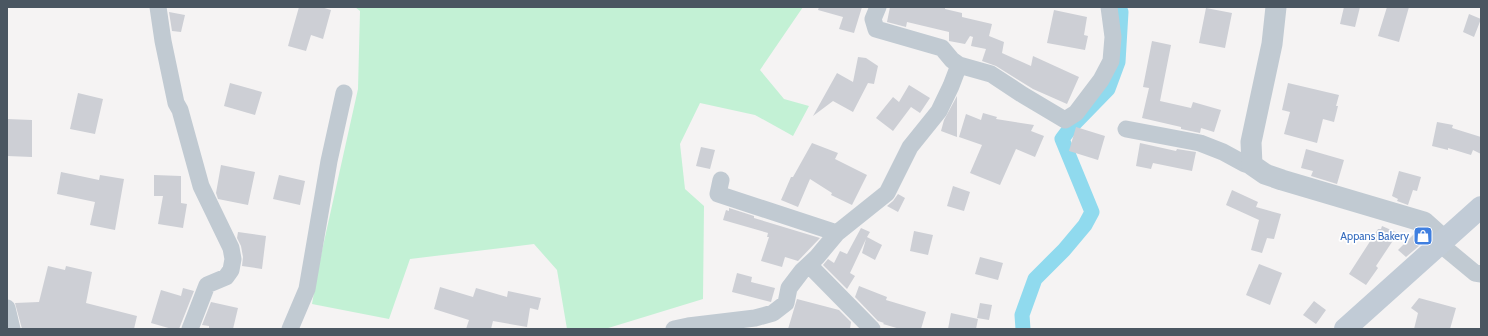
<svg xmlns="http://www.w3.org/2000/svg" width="1488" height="336" font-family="Cabin,sans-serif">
<rect width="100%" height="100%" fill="#f5f3f3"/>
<path fill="#c3f1d5" d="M355,7H803L760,70L784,99L809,106L793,136L755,115L700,103L680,144L685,189L704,206L703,299L605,329H567L557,270L534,244L410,259L389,319L312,304L319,264L358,89L360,11Z"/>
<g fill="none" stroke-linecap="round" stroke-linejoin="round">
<path stroke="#90daee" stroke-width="15" d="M1023,329L1022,315L1035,279L1064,250L1085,225L1092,212L1062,139L1071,127L1108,89L1118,62L1121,12L1119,7"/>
</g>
<path fill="#cdcfd5" d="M299,7H321L331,10L323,39L311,35L306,51L288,46Z
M819,7H862L854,33L839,29L843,17L818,10Z
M890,7H945V9L962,13V17L992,24L989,36L1004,42L1002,53L1031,66L1033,56L1079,77L1067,104L1033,89L996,66L982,61L986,49L971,46L973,37L970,36L965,44L949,41V32L907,22L906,27L887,22Z
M1344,7H1360L1355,27L1340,24Z
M1387,7H1409L1399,42L1378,36Z
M1206,8L1232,13L1225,48L1199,43Z
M1054,10L1087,17L1084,35L1088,36L1085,50L1047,43Z
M169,12L185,15L181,32L172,31Z
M1469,14L1481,19L1474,37L1463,32Z
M1152,41L1171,45L1160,101L1191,108L1193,102L1221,110L1214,132L1201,128L1200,133L1181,129V127L1142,118L1149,88L1143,87Z
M858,57L866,58L878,66L874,84L868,83L853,112L833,101L813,116L837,73L853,82Z
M230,83L262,92L255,115L224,106Z
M1288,83L1339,95L1336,106H1338L1334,122L1323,119L1317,143L1284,134L1290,112L1282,110Z
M909,85L930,98L920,113L911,107L893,131L876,118L893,97L899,102Z
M78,93L103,99L95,134L70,129Z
M957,96V137L941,131L944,120Z
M983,113L997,117L996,119L1034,125L1031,131L1044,136L1035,157L1016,149L1000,185L970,173L982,145L959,137L966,114L981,120Z
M7,119L32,120V157L7,156Z
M1437,122L1453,125L1452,128L1481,137V154L1473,150L1471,155L1448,148V150L1432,146Z
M1076,127L1105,136L1098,160L1069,151Z
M812,143L838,153L835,159L867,175L852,205L831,195L832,193L810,179L798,207L781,200L791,177H793Z
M1140,143L1176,151L1177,149L1196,152L1192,171L1153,163L1151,169L1136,166Z
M701,147L715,150L710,169L696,166Z
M1306,149L1344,160L1337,184L1311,176L1313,171L1301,168Z
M221,165L255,172L248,205L218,199L216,193Z
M1399,171L1421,177L1417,191L1413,190L1408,205L1397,201L1398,199L1392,196Z
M61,172L99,180L100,175L124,179L115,230L90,225L95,202L57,194Z
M154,175L181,176V203L187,204L183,228L158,224L163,196H154Z
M279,175L305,181L300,205L273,199Z
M953,186L970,192L964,211L947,206Z
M1232,190L1258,202L1256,207L1281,214L1274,239L1267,238L1262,253L1251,250L1259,220L1226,205Z
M898,194L905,198L898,212L887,206L893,201Z
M729,208L754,216V218L820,238L798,261L785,257L782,267L761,261L769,237H767L768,233L723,220L726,210L729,211Z
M1382,226L1398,233L1376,266L1378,268L1366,285L1349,274L1378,229H1381Z
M861,228L870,232L867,237L882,245L875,260L862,253L866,239L850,273L855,276L847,289L823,265L828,259L834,263L840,251L847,254Z
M914,231L933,235L928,255L910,251Z
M238,232L266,236L262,269L242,266L243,257L241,246L237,238Z
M1416,232L1426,240L1406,257L1398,250Z
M980,257L1003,263L998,280L975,274Z
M1259,264L1282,273L1270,305L1246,295Z
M48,266L65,270L66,266L92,272L86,303L137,316L134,329H22L15,303L39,302Z
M737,273L752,277L751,282L775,288L771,302L732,292Z
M859,286L887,297L886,300L926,312L921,329H900L883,324L884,323L878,321L855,297Z
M440,287L473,297L476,288L507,297L508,291L541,298L538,310L530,308L527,327L493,321L491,329H466L469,320L434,309Z
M183,288L194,291L179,329H172L151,323L161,290L181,296Z
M1419,298L1456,308L1450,329H1414L1418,313L1411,308Z
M797,299L839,310L851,322L850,329H788Z
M1314,301L1326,310L1316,324L1303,315Z
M211,302L238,308L233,329H209V326L202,325Z
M980,303L992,305L989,320L977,318Z
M951,313L978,319L976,329H948Z"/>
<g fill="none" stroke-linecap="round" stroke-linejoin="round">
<path stroke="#c1cad2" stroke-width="17" d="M158,7L163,41L176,103L180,110L201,186L231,248L233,259L231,270L226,277L207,285L190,329
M959,65L991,74L1023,95L1065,120L1076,113L1101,80L1111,61L1113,37L1109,7
M1126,129L1200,143L1223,152L1245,164L1252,165
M721,180L718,194L837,233
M1440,244L1475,273L1481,274
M809,265L872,329
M7,308L12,329
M290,329L307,289L329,161L344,93
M674,329L688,326L755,318L773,313L786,303L789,288L802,271L817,257L837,233L887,193L910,147L939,111L951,86L959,65L952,60L942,48L876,29L873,19L878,7"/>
<path stroke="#c1cad2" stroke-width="21" d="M1276,7L1272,44L1251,142L1252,165L1265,174L1282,180L1424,222L1444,240"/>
<path stroke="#c1cbd6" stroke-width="22" d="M1345,329L1481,207"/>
</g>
<defs>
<g id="shop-square" transform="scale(1)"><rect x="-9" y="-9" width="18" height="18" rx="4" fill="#3f7fe0" stroke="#fff"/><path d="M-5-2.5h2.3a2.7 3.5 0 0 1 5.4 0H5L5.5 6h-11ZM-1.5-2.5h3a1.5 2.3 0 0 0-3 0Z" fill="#fff"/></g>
</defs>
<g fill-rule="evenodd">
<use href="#shop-square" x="1423" y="236"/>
</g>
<g text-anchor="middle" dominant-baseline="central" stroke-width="3.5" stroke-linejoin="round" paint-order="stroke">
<g font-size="11" fill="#366cbe" stroke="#fff" text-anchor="end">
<text x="1409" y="236">Appans Bakery</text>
</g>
</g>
<rect width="1488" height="336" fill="none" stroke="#4a5661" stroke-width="16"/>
</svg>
